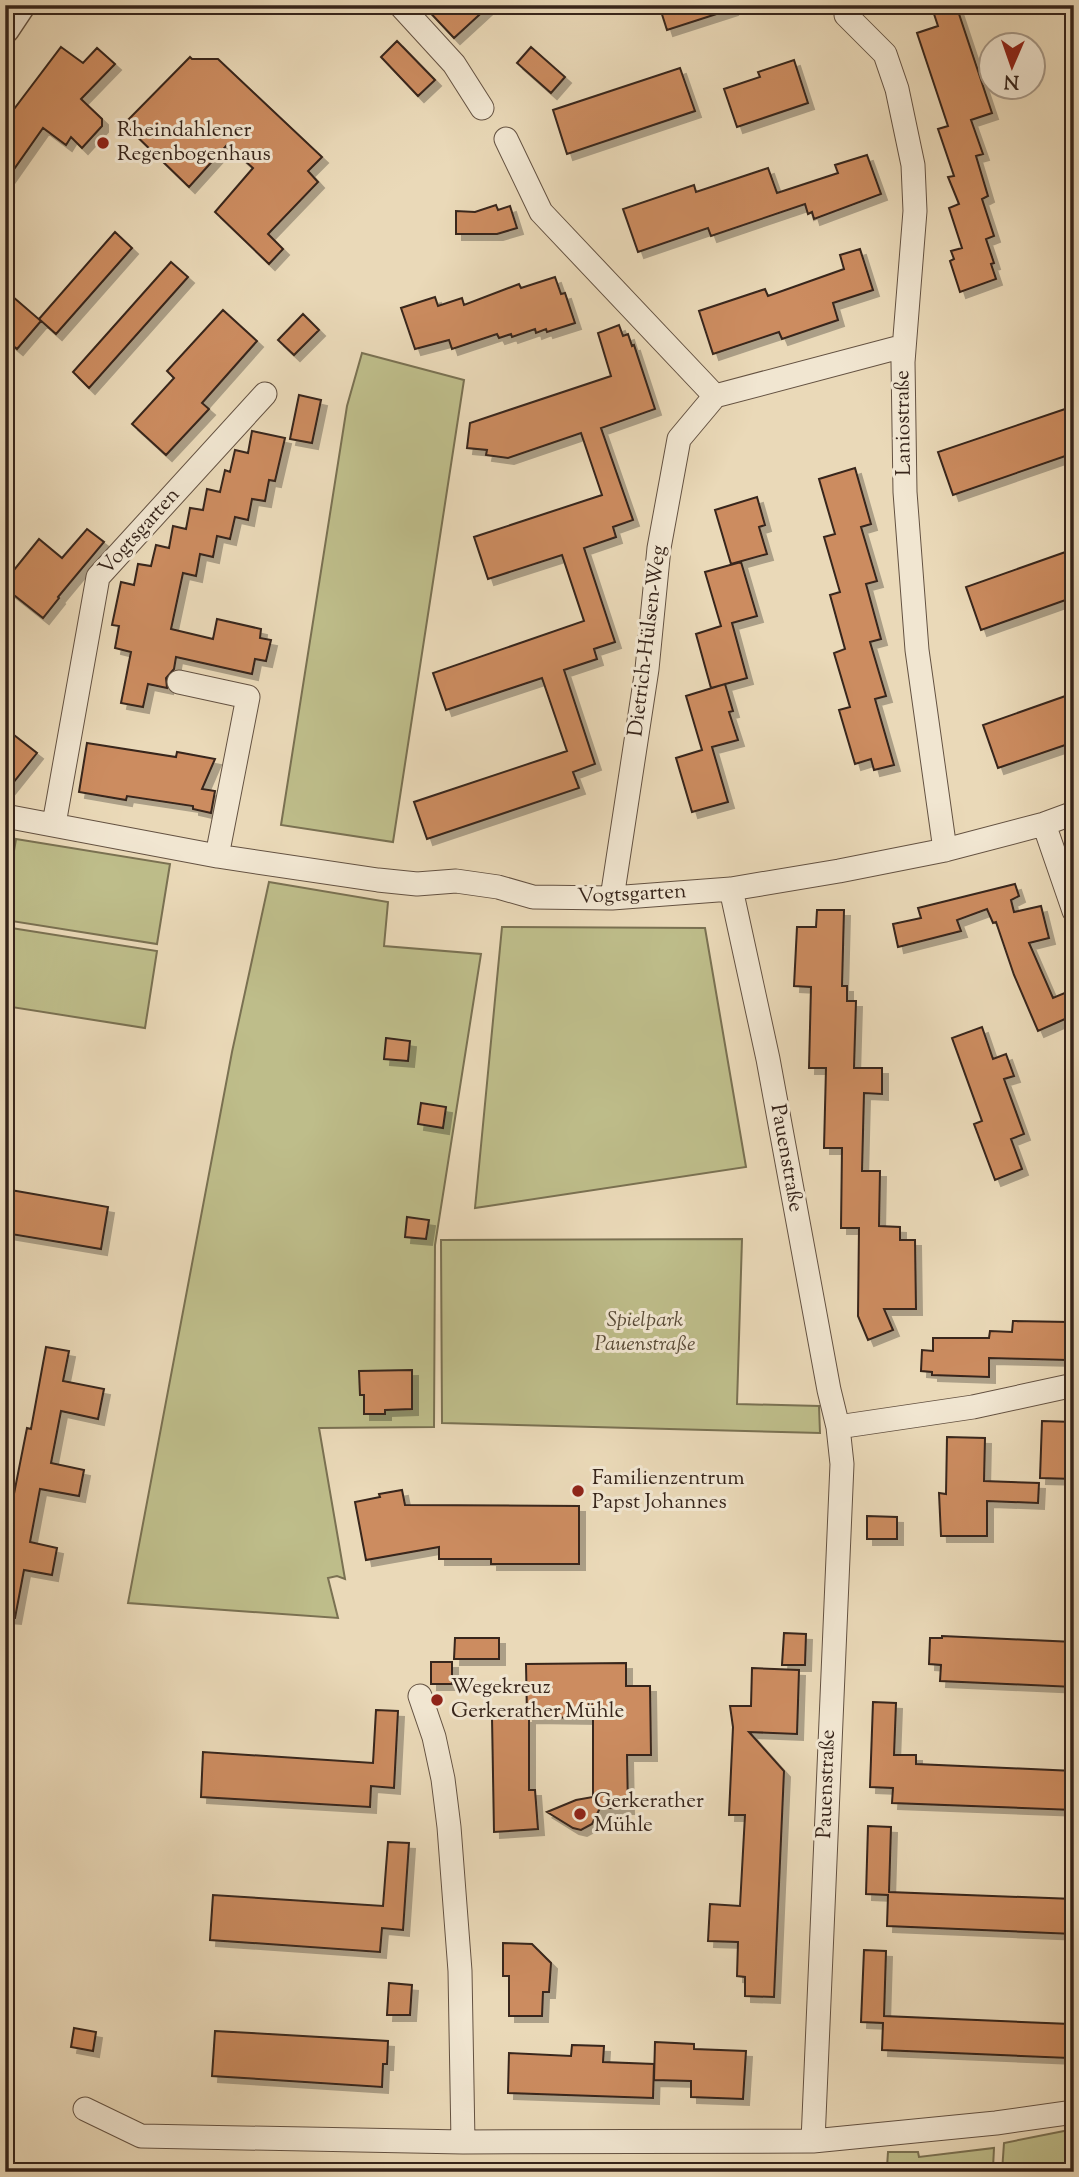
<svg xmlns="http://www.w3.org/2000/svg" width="1079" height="2177" font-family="'Sorts Mill Goudy',serif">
<defs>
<filter id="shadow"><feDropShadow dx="6" dy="6" stdDeviation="0" flood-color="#0004"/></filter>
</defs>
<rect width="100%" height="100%" fill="#ead9b8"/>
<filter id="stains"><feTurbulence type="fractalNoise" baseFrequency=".00286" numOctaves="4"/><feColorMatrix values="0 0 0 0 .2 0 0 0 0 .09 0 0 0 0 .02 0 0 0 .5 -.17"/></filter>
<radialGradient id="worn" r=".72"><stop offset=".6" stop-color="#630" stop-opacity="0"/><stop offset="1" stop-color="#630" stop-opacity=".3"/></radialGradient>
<path fill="#bebd8a" stroke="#7a7152" stroke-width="2" d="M362,353L464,380L393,842L281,825L347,406Z
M16,839L170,864L157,944L5,920V904Z
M269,882L388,902L384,946L481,954L435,1245L434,1427L319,1428L345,1579L337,1576L328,1578L338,1618L128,1603L232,1052Z
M5,927L157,951L145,1028L5,1006Z
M502,927L705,928L746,1167L475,1208Z
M742,1239L737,1404L819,1406L820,1433L442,1423L441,1240Z
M1069,2130L1066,2172H1002L1004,2143Z
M994,2148L993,2168L934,2166L933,2172H879V2167H887L888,2152H918L919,2157Z"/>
<path fill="#cc8c61" stroke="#37251b" stroke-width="2" filter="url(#shadow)" d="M423,5H490L454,38Z
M659,5H731L732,9L667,30Z
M931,5H956L992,113L971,120L983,154L976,156L988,196L982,199L994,236L986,239L994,263L991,264L996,279L960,292L950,261L954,259L951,251L962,248L949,208L959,204L948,177L954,176L938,129L948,126L917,33L938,26Z
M397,41L435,80L418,96L381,57Z
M61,47L83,63L97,48L115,64L81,99L102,119V126L82,148L71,137L66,145L43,128L5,182V121Z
M531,47L565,77L551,93L517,63Z
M190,57L192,59H218L322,157L308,171L318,182L268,234L283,249L269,264L215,212L253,168L227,145L189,187L124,124Z
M794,60L808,103L737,127L724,89L760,77L758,72Z
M680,68L695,111L567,154L553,110Z
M867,155L881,194L814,219L812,212L808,214L805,204L711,236L708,228L638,252L623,209L694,185L696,192L768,168L777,193L838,173L835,165Z
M496,205L498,210L510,206L517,228L497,234H456V211L475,212Z
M115,232L132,248L56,334L39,319Z
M860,249L873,290L833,303L838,320L782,339L779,332L713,354L699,311L765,289L768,296L844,269L840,255Z
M171,262L188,277L89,388L73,372Z
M555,277L561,294L565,293L575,323L547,332L546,329L536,333L535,329L512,337L511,334L499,338L497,334L452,349L449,340L415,349L401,308L435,297L438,306L462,298L464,305L519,284L521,288Z
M5,290L41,321L17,349L5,339Z
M223,310L257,341L202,403L209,409L166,455L132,424L174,378L167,371Z
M303,314L319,330L294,355L278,340Z
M619,325L623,336L628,334L632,346L634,345L655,409L601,428L633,520L613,527L616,537L584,548L615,642L594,649L597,659L564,670L595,764L573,772L579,788L427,839L414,802L567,751L542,678L446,710L433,673L584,621L562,555L488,579L474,537L602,495L581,433L508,458L486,455L487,450L467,448L470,423L611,376L598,333Z
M299,395L321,400L312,443L290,439Z
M1074,406V453L953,495L938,452Z
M252,431L285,438L275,481L269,480L265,501L252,499L248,520L235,517L230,539L217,536L213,557L200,554L196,576L183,573L171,629L213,639L217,619L261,629L260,638L271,640L266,661L255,659L252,674L176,657L174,669L166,678L167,688L148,684L143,707L121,703L131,652L115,648L119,626L112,625L121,582L134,585L138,564L151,566L156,545L169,548L173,526L186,529L190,508L203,510L207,489L220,492L225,470L230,472L235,450L248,453Z
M855,468L871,524L861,527L877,581L866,584L881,639L870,642L886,696L875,699L894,765L874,770L871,759L855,764L839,710L850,707L834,653L845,649L830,595L840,592L824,537L835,534L819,479Z
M757,497L765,525L759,527L767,554L731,564L715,510Z
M87,529L104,542L58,597L59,598L43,618L5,588V581L39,539L62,558Z
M1074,549V597L981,630L966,587Z
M741,562L757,616L732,623L747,678L711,688L696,634L721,626L705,572Z
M725,684L733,711L729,712L738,740L712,747L728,802L692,812L676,758L702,750L686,696Z
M1074,693V742L998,768L983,725Z
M5,728L37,753L5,793Z
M87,743L176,757L177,752L215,759L202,789L215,791L211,813L193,809V806L127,796L126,800L79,792Z
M1015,884L1019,896L1011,900L1014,912L1041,906L1049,938L1029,943L1053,998L1067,992L1074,1009V1015L1038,1031L1014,975L996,922L993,923L987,909L957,920L961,931L898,947L893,924L921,918L918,908Z
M817,910H844L842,986H847V1001H856L854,1068H882V1094L864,1093L862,1171H880L879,1226L900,1227V1240H915L916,1309H884L893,1330L868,1340L858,1316L859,1228H841L842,1148H824L826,1068H809L811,987L794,986L797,927H816Z
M982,1027L993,1059L1006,1054L1014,1076L1004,1079L1024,1134L1011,1139L1022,1169L995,1180L974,1124L982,1121L952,1038Z
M386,1038L410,1041L408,1061L384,1059Z
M421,1103L446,1107L443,1128L418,1124Z
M5,1189L108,1207L101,1249L5,1233Z
M407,1217L429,1220L426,1239L405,1237Z
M1013,1321L1069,1322L1068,1360L989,1358V1377L932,1375V1372L921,1371L922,1350L933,1351V1338H989L990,1331L1012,1332Z
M46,1347L69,1351L63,1381L104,1389L98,1419L61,1411L51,1463L84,1470L79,1496L40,1489L30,1542L57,1548L52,1575L24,1570L15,1618L5,1617V1520L8,1508L11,1509L27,1428L31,1429Z
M412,1370V1409L385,1410V1414H364V1395H360L359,1371Z
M1042,1421L1074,1422V1479L1040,1478Z
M947,1437L985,1438L984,1481L1039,1483L1038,1503L987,1501V1536H941L939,1493L946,1494Z
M402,1490L405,1505L579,1506V1564H491V1559H439V1547L366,1560L355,1502L380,1497L379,1494Z
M867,1516L897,1517V1539H867Z
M784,1633L806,1634L805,1665H782Z
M942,1636L1074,1642V1687L940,1681L941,1665L929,1664L930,1638H942Z
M455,1638H499V1659H454Z
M431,1662H452V1684H431Z
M626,1663V1686H650L651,1755H627L628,1808H600L592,1824L581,1830L573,1828L547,1812L576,1800L593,1797V1718L529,1717V1790H535L538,1829L494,1832L492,1717H527L526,1664Z
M752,1668L799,1670L797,1734L749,1732L784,1771L774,1997L745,1996V1977L737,1976L738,1942L708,1941L710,1904L740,1906L745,1815H729L733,1727L730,1706H751Z
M873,1702L896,1703L894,1755H916V1764L1074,1771V1810L892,1803L893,1788L870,1787Z
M376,1710L398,1711L394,1788L371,1786L370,1807L201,1797L203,1752L373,1763Z
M868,1826L891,1827L889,1892L1074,1899V1934L887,1926L888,1895L866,1894Z
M388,1842L409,1843L403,1930L382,1928L380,1952L210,1940L213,1895L383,1906Z
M503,1943L532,1944L551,1963L549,1992H543L542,2016H509V1976H503Z
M864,1950L886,1951L884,2016L1070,2024L1069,2058L882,2050L883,2023L861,2022Z
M389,1983L412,1985L410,2015H387Z
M74,2028L96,2032L93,2051L71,2047Z
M215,2031L388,2041L387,2064H383L382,2087L212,2076Z
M655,2042L694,2044V2049L746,2051L743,2099L691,2097V2081L654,2080Z
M572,2045L604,2046L603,2062L654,2064L653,2098L508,2093L509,2053L571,2056Z"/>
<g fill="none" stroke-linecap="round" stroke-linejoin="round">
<g stroke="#645242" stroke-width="25">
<path id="minor" d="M400,5L454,64L482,108
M846,15L885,54L897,89L913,165L915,211L903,362L905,492L917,650L945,850
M506,139L541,212L715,396
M179,682L248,697L217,856
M5,816L217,856L378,880L417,884L456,881L498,887L533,897L612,898L731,889L839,871L945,850L1044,824L1074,813
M54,824L98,577L265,394
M1044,824L1074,911
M731,889L768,1059L829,1390L838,1427L842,1464L813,2141
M612,898L647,669L659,548L679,439L715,396L904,346
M838,1427L973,1407L1074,1385
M420,1696L434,1737L443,1779L449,1827L460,1971L463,2142
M85,2109L141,2136L463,2142L813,2141L996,2123L1074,2112"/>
</g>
<g stroke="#645242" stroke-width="31">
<path id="tertiary" d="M5,29L21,5"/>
</g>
<use href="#minor" stroke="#f1e6d1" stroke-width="23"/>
<use href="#tertiary" stroke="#f1e6d1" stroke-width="28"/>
</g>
<g fill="#8f2418" stroke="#f1e6d1" stroke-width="2.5">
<circle cx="103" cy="143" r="7"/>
<circle cx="578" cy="1491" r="7"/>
<circle cx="437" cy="1700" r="7"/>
<circle cx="580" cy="1814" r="7"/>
</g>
<g text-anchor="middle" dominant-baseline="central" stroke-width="6" stroke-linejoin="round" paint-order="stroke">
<g font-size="21" fill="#37251b" stroke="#f1e6d1" text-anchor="start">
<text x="117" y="131">Rheindahlener<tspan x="117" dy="24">Regenbogenhaus</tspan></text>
<text x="592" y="1479">Familienzentrum<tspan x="592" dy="24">Papst Johannes</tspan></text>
<text x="451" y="1688">Wegekreuz<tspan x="451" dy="24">Gerkerather Mühle</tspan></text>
<text x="594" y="1802">Gerkerather<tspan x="594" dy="24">Mühle</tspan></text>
</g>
<g font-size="21" fill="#37251b" stroke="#f1e6d1">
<text transform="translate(904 423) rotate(-91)">Laniostraße</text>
<text transform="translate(140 532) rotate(-48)">Vogtsgarten</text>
<text transform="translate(648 641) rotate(-83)">Dietrich-Hülsen-Weg</text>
<text transform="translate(632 895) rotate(-3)">Vogtsgarten</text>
<text transform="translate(786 1158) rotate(80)">Pauenstraße</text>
<text transform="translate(827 1784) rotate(-88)">Pauenstraße</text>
</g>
<g font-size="21" font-style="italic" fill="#594b37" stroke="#f1e6d1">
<text x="645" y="1321">Spielpark<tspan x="645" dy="24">Pauenstraße</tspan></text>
</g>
</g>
<rect width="1079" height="2177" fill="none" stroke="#ead9b8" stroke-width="28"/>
<rect x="7" y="7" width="1065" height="2163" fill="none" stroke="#37251b" stroke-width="3.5"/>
<rect x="14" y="14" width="1051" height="2149" fill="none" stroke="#37251b" stroke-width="2"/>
<g transform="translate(1012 66) rotate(182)"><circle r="33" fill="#f1e6d1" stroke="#a79988" stroke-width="2"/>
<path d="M0-5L12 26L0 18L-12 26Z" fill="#8f2418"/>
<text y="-10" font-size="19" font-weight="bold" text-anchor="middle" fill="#37251b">N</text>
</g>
<rect width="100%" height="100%" filter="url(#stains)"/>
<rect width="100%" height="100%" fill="url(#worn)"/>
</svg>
